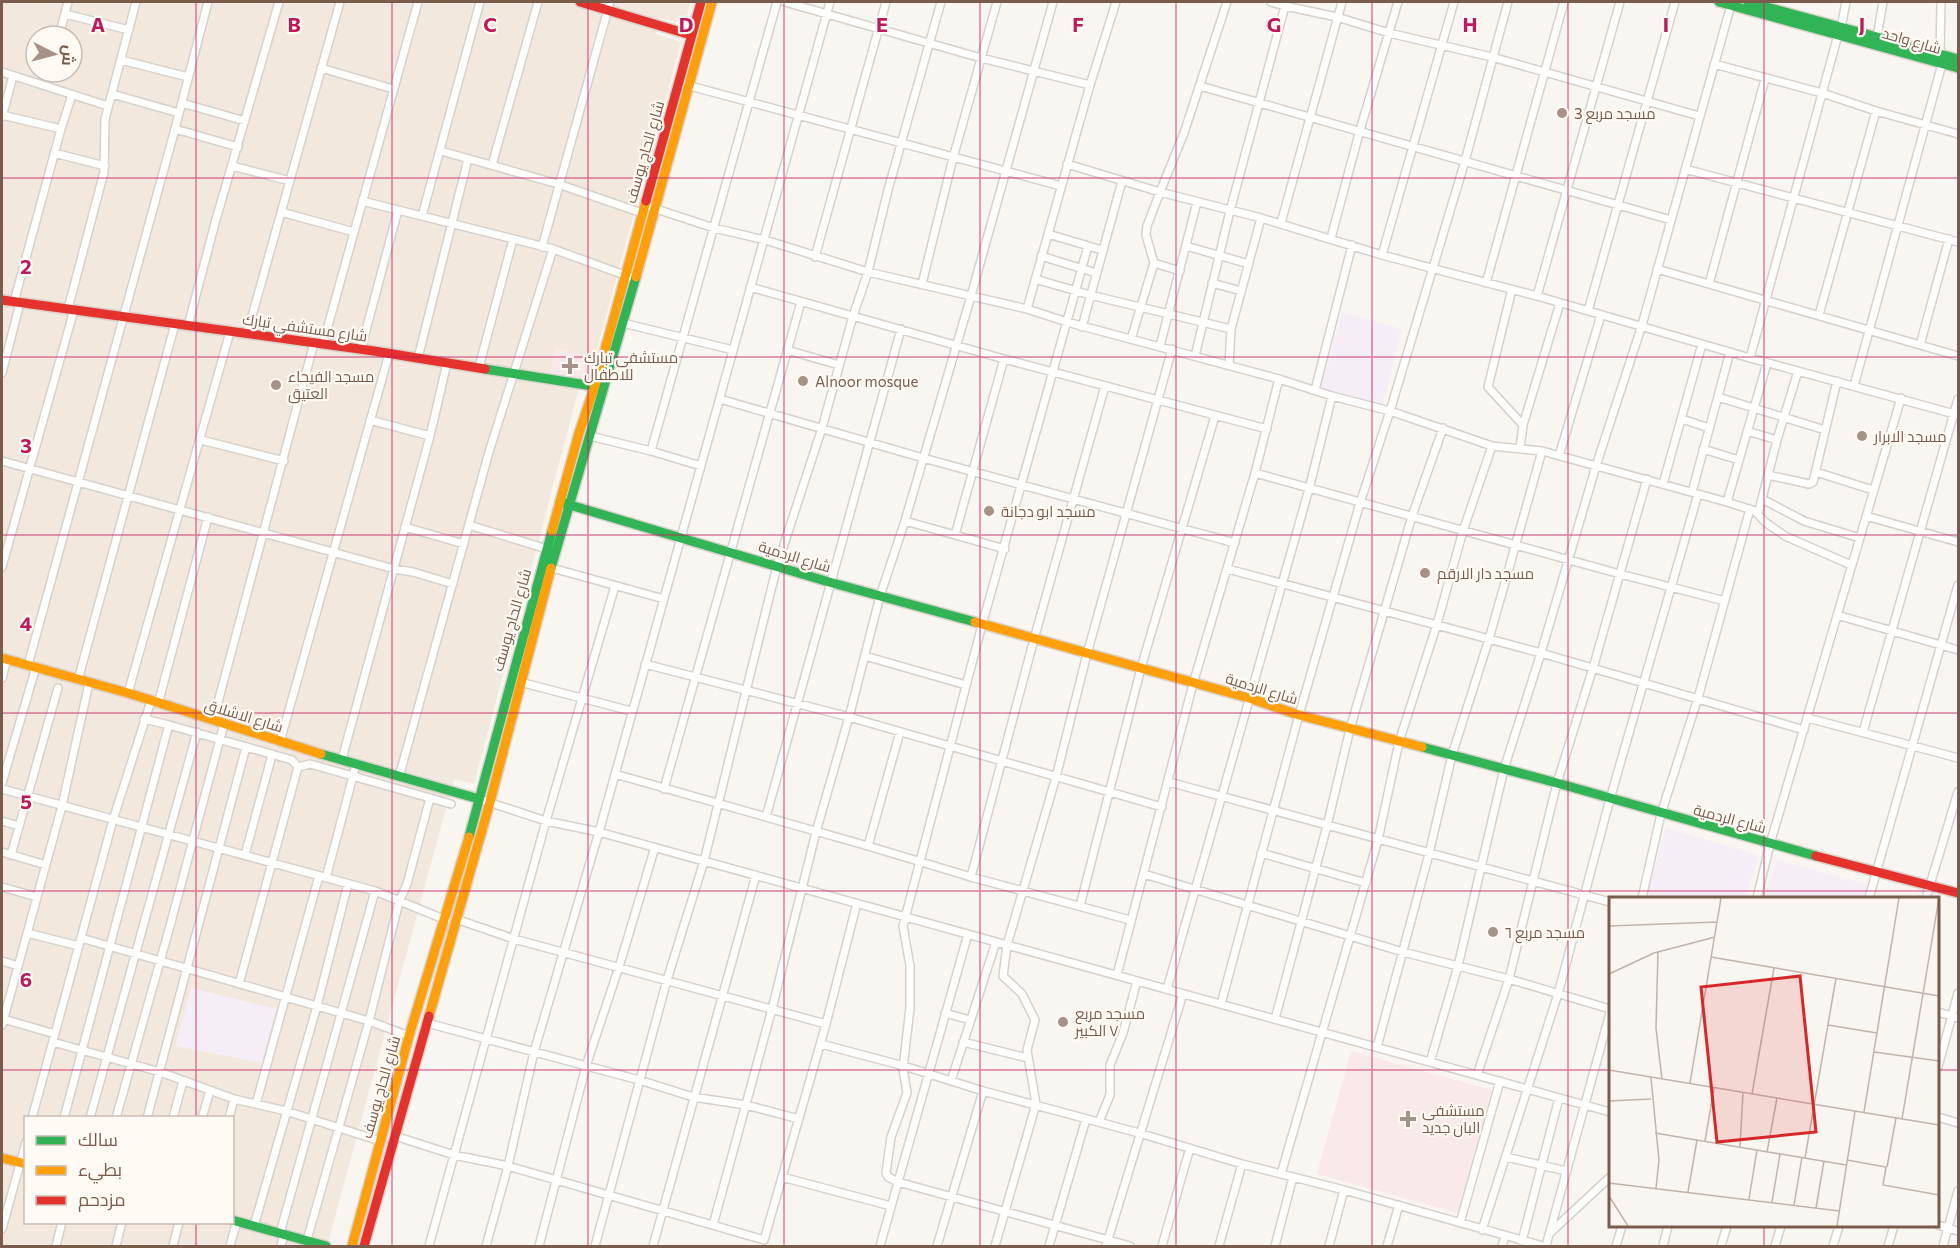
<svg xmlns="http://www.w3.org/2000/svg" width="1960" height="1248" font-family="Commissioner,Cairo,sans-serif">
<rect width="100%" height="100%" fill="#f9f5f0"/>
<path fill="#f2e8de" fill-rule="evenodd" d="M2,2H690L685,24L660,18L656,34L681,42L589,378L564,374L580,384L474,784L454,779L327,1246H2ZM36,36H72V72H36ZM26,1118H232V1222H26Z"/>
<path fill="#f6eef6" d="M1342,312L1402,329L1382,406L1321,388Z
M1666,828L1758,855L1746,898H1646Z
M1776,859L1868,885L1865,898H1765Z
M191,988L276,1009L262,1063L175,1046Z"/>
<path fill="#fae9e9" d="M555,348L591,357L585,384L549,375Z
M1351,1051L1492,1090L1458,1213L1317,1174Z"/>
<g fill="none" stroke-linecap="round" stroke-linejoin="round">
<g stroke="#d7d1cb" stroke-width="10">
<path id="street" d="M785,2L981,58L1090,85
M1271,2L1285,6L1337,17L1389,33L1492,57L1699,116
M65,14L129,30
M1841,28L1846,2
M59,36L68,2
M1877,37L1883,2
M1940,55L1941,2
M121,60L188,77
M1714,64L1822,93L1876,111L1958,134
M321,68L393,89
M2,72L108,106
M690,86L1061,186
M1200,86L1671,220
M112,94L179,113
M182,103L245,121
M2,115L61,129L14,302
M2,117L13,76
M61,129L72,95
M175,129L238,147
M441,151L558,184L642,213
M54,153L105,166
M1067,164L1160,192L1184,133L1227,2
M492,165L538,2
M232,166L290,181
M1685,169L1958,242
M362,201L553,249L630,277
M650,207L714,228L765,240L868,272L1027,309L1067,322L1279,379L1332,396L1390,411L1492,446L1542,451L1727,502L1755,511L1765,522L1785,536L1851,565
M281,212L354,232
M422,216L480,2
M1281,223L1342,2
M1048,234L1102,250
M1331,238L1360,130L1398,2
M1088,246L982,625L903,926L910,966V1008L903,1069L907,1093L891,1137L886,1173L888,1177L898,1182L1130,1246
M1186,246L1249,264
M542,247L610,2
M1382,255L1454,2
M1041,256L1096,273
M815,257L886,2
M1154,263L1180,271
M1657,269L1958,356
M1035,279L1090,295L1231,329
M1212,283L1241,291
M1486,283L1564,2
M922,284L953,158L997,2
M1709,284L1765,79
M750,287L1004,359L1267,429
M1512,289L1488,387L1523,425
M1537,296L1620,2
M68,309L104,172L105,119L136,2
M1027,309L1090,85L1116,2
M1588,311L1675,2
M1819,315L1876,111
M623,323L733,350
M188,326L215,223L279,2
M1082,327L1122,181
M247,334L340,2
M1131,339L1154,263L1146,235L1147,226L1160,192L1261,218L1382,255L1537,296L1750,358L1958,415
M323,344L418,2
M1920,345L1949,239
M1160,346L1197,202
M361,349L398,210
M787,350L839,365
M1195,356L1230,211L1286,2
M418,358L468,159
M1750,358L1838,35
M1229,365L1231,329L1261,218
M479,367L513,239
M2,373L20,303
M1854,386L1942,64
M1315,390L1352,245
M1718,397L1825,430
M720,399L923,458L1235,543
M1682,419L1709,428
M370,420L430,436
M1747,431L1777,440
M590,436L651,451L701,466
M201,440L284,461
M1520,448L1523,425L1560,303
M1703,449L1739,460
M651,451L777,2
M1559,456L1601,315
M2,461L394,569L413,572L453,584
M1816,472L1873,490
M1255,473L1620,574L1725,601
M1768,475L1809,484L1813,482L1837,381
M1663,484L1702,344
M1692,492L1730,352
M1762,499L1804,521L1860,538
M1727,502L1767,363
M1758,514L1777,440L1798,371
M1866,516L1958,542
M905,521L1005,549
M469,525L547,549
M405,527L464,544
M955,535L1004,359
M2,567L74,310
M552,568L664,599
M1228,569L1541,653L1804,730
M1837,615L1958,650
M865,656L966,685
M645,664L849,717L1162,807
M28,665L175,129L208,2
M2,678L7,659
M78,680L175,324
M520,682L631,711
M128,693L230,332
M158,704L208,517
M1808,718L1958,758
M213,721L314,343
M169,725L292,760L298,767L310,764L451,804
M1863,732L1958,399
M280,742L389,354
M342,759L430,436L447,363
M615,774L868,846L971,877L1130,920
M399,777L489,452L553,249
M1169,782L1610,902
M2,783L36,667
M2,789L375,891L446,920
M664,789L801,302
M479,799L546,821L599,832L1610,1112
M766,817L901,329
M2,821L19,826
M868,846L900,732
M2,852L46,865
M1261,853L1366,883
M11,855L58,688
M245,855L272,755
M1144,874L1403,952L1509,979L1610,1009
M971,877L1034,639L1105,386
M326,878L356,765
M2,887L37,897
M1642,898L1661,814L1698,698L1750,509
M1757,898L1770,844L1901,398
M1869,898L1958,585
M1926,898L1958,792
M1080,906L1141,668L1215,416
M456,919L514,939L826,1024
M27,933L79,946
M81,938L369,1021L409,1036
M2,961L18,966
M1117,975L1193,684L1255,473L1279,379
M239,984L298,767
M1167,989L1309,489L1332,396
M1221,1004L1299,715L1360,503L1390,411L1465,161L1508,2
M1938,1012L1958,1018
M945,1013L970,1020
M3,1019L55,1034
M1275,1019L1327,826L1350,729L1412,516L1443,428
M427,1023L639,1080L693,1097L746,1105L799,1119
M2,1025L62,806L89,683
M53,1042L160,1072L234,1099L286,1111L380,1141
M963,1042L1028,1058
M821,1044L904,1066L983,1091L1139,1133L1242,1164L1344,1190L1543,1246
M1377,1047L1429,854L1452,755L1489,639L1542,451
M1430,1062L1458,966L1504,769L1541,653L1596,466L1642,325L1731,5
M1938,1067L1958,993
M1477,1075L1509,979L1557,783L1593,668L1647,479
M951,1081L996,942
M256,1104L319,876
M1938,1117L1958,1123
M32,1118L113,820L151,701
M64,1118L168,728L169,725L144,719
M90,1118L197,732
M116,1118L170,926L224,724
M147,1118L246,747
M173,1118L183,1081
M202,1118L210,1091
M229,1118L234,1099
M1099,1122L1110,1095V1065L1123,1033L1137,981
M395,1136L454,1155L508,1166L764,1240L826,1024L857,903
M1506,1157L1566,1171
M1281,1174L1378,840L1399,742L1437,624L1463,531L1492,446
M782,1177L891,1206
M1460,1223L1500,1081
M713,1225L772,1009L816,832L849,717L880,596L905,521L971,296L1053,2
M1938,1225L1958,1231
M254,1226L317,1006L348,884
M2,1229L26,1142
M1482,1230L1558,994L1610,799L1698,494
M1551,1232L1610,1177
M280,1233L375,891
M307,1240L369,1021L399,902L407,884L430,798
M1522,1241L1559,1098
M56,1246L62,1222
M116,1246L122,1222
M173,1246L179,1222
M230,1246L237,1221
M281,1246L284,1234
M429,1246L546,821L615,586
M486,1246L508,1166L534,1052L599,832L830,2
M539,1246L586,1066L619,967L655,847
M595,1246L667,980L704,861L777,566L822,428L853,316L868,272L888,190L941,2
M653,1246L756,875
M880,1246L968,934
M937,1246L983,1091
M995,1246L1036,1104L1027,1050L1035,1020L1022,994L1003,976L1007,945L1056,777L1087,654L1172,349
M1049,1246L1086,1119
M1106,1246L1183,994
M1162,1246L1190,1148
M1219,1246L1242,1164
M1275,1246L1293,1177
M1329,1246L1344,1190
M1387,1246L1399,1205
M1502,1246L1505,1236
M1546,1246L1610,1013
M1616,1246L1622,1226
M1663,1246L1668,1226
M1721,1246L1727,1226
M1775,1246L1781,1226
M1833,1246L1839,1226
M1888,1246L1894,1226
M1943,1246L1958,1191"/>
</g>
<g stroke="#d9d2cb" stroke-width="12">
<path id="fast" d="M1719,2L1958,68
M1748,2L1958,59
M485,369L599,387
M560,502L829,582L975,622
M551,568L636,277
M1422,747L1557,783L1816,856
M321,754L479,799
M469,837L552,531
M232,1220L326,1246"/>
</g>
<g stroke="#d9d2cb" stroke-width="12">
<path id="slow" d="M636,277L712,2
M552,531L579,433L595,386L646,201
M975,622L1249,698L1299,715L1422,747
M2,658L128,693L321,754
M429,1016L490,802L551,568
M2,1158L26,1164
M352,1246L409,1036L469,837"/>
</g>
<g stroke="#d9d2cb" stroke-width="12">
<path id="jam" d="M580,2L691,35
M646,201L701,2
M2,300L374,351L485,369
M1816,856L1958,893
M364,1246L429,1016"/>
</g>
<use href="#street" stroke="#fefefd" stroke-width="7"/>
<use href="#fast" stroke="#30b455" stroke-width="9"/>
<use href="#slow" stroke="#ff9f0a" stroke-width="9"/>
<use href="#jam" stroke="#e5322d" stroke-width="9"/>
</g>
<path fill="none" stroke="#c2185b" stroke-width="1.5" stroke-opacity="0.55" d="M196,2V1118M392,2V1246M588,2V1246M784,2V1246M980,2V1246M1176,2V1246M1372,2V1246M1568,2V1246M1764,2V898M2,178H1958M2,357H1958M2,535H1958M2,713H1958M2,891H1958M2,1070H1610M1938,1070H1958M196,1222V1246M1764,1226V1246"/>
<g fill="#a69286" stroke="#fffaf3" stroke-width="2">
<circle cx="1562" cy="113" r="6"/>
<path d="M567 357h6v6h6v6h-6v6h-6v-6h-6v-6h6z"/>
<circle cx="803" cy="381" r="6"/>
<circle cx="276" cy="385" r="6"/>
<circle cx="1862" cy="436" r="6"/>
<circle cx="989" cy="511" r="6"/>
<circle cx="1425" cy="573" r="6"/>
<circle cx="1493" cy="932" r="6"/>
<circle cx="1063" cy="1022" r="6"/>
<path d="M1405 1110h6v6h6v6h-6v6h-6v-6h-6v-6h6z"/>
</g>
<g text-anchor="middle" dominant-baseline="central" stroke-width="4.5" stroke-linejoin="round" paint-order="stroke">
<g font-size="15" fill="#7a5c4d" stroke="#fffaf3">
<text transform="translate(1912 40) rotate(16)">شارع واحد</text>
<text transform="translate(644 152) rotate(-74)">شارع الحاج يوسف</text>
<text transform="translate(305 327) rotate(8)">شارع مستشفي تبارك</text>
<text transform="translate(795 556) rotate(17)">شارع الردمية</text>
<text transform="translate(511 620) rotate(-74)">شارع الحاج يوسف</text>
<text transform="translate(1262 688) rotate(17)">شارع الردمية</text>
<text transform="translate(244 715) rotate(17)">شارع الاشلاق</text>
<text transform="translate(1730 818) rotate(15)">شارع الردمية</text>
<text transform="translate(380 1087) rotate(-74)">شارع الحاج يوسف</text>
</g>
<g font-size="15" fill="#7a5c4d" stroke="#fffaf3" text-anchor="start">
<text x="1574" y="113">مسجد مربع 3</text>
<text x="584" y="357">مستشفى تبارك<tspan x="584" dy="17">للاطفال</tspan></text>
<text x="288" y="376">مسجد الفيحاء<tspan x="288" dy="17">العتيق</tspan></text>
<text x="815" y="381">Alnoor mosque</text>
<text x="1874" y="436">مسجد الابرار</text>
<text x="1001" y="511">مسجد ابو دجانة</text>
<text x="1437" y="573">مسجد دار الارقم</text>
<text x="1505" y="932">مسجد مربع ٦</text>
<text x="1075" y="1013">مسجد مربع<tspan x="1075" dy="17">٧ الكبير</tspan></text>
<text x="1422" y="1110">مستشفى<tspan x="1422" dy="17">البان جديد</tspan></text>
</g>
</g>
<g transform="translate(1609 897)">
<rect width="330" height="330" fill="#f9f5f0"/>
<path fill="none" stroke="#c2b3aa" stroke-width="1.5" d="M0,29L108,25M49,55L47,131L53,182M102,60L330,99M0,77L45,56L106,40M219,128L268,136M265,155L330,164M0,173L330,228M42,181L50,263L47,291M81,186L112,1M143,197L165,71M0,204L42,202M255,215L290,1M293,222L330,1M46,236L237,268M96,244L105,191M131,250L134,195M158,255L168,201M196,261L227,81M238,263L277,270L274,288L330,298M278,270L287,221M0,286L230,314M79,295L88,243M0,299L19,329M140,302L148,253M163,305L171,257M185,308L193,260M207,311L215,264M228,329L246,214"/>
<path fill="#d62828" fill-opacity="0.15" stroke="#d62828" stroke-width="3" d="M191,79L207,235L108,245L92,90Z"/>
<rect width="330" height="330" fill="none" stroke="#7a5c4d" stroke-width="3"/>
</g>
<g font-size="20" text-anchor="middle" font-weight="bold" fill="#c2185b" stroke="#fffaf3" stroke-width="4.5" stroke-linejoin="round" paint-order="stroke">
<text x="98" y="32">A</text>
<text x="294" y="32">B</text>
<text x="490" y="32">C</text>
<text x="686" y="32">D</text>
<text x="882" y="32">E</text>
<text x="1078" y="32">F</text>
<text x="1274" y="32">G</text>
<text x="1470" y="32">H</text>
<text x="1666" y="32">I</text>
<text x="1862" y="32">J</text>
<text x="26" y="274">2</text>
<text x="26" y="453">3</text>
<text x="26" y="631">4</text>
<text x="26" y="809">5</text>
<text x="26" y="987">6</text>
</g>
<rect width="1960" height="1248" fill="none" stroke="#7a5c4d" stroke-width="6"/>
<rect x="24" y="1116" width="210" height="108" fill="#fffaf3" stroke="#cabbb1" stroke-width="1.5"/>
<rect x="36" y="1136" width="30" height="9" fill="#30b455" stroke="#cabbb1" stroke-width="1.5"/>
<text x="78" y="1146" font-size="18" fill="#7a5c4d">سالك</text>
<rect x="36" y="1166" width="30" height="9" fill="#ff9f0a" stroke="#cabbb1" stroke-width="1.5"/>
<text x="78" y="1176" font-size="18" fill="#7a5c4d">بطيء</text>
<rect x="36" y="1196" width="30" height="9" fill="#e5322d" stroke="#cabbb1" stroke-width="1.5"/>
<text x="78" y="1206" font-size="18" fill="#7a5c4d">مزدحم</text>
<g transform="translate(54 54) rotate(96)"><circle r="28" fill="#fffaf3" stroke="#cabbb1" stroke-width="1.5"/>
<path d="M0-4.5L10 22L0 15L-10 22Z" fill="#a69286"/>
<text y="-9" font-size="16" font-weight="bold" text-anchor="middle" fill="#7a5c4d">ش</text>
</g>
</svg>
